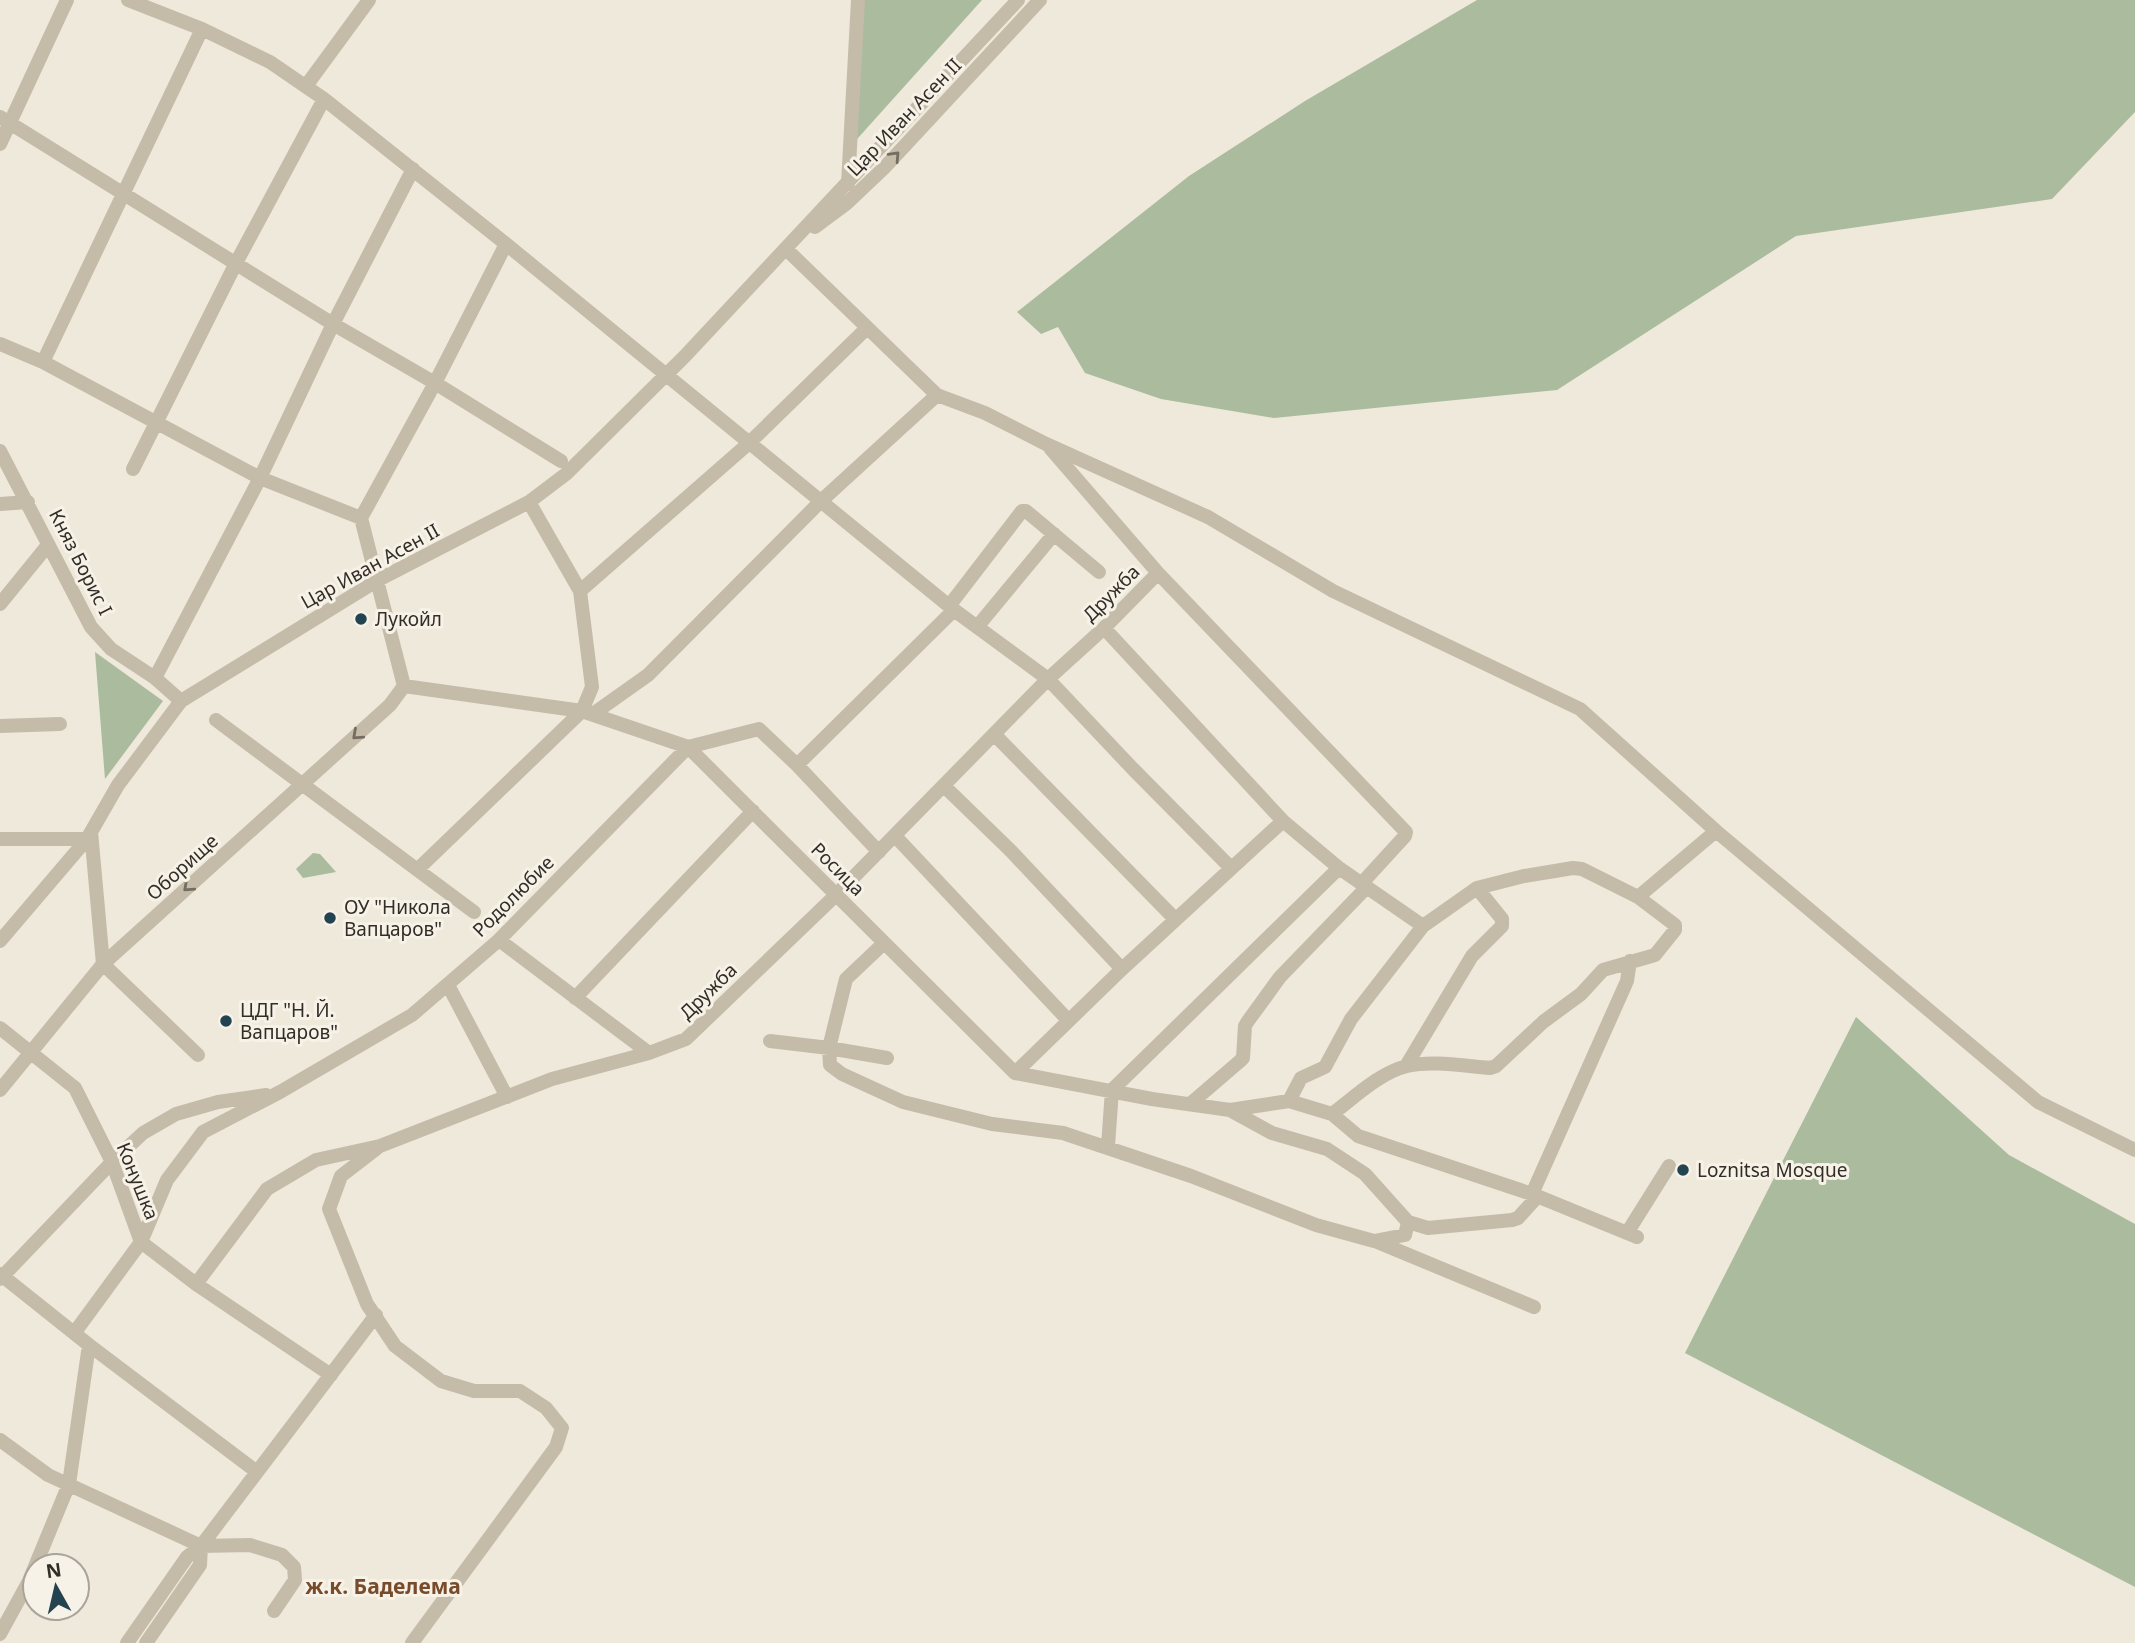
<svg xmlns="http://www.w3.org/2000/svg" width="2135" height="1643" font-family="'Noto Sans',sans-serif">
<rect width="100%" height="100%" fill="#eee9db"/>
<path fill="#abbb9d" d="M859,0H982L849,148Z
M1477,0H2135V112L2052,199L1796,236L1557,390L1274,418L1161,399L1085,373L1058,327L1041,334L1017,312L1189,176L1305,101Z
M95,652L163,701L105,779Z
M313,853L320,854L336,872L303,878L296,869Z
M1856,1017L2009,1155L2135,1224V1587L1685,1353Z"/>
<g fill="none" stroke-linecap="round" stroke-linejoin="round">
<path stroke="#c5bba9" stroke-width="14" d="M128,0L202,29L270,62L324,99L506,244L954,610L1048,679L1132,768L1231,868
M306,86L369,0
M0,117L333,324L435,383L561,461
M0,144L67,0
M848,184L858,0
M815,227L846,204L884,168L1040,0
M786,249L937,395L985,413L1046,444L1208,517L1333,591L1580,709L1716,831L2038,1102L2135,1150
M0,344L43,362L260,478L361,518L404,686
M43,362L202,29
M1050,448L1158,573L1406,832L1405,836L1362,883
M0,451L91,627L111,649L155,678L181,701
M133,469L236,263L324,99
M0,504L28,502
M361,518L435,383L506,244
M580,591L748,444L867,328
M0,604L48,545
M949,606L1022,511H1026L1099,572
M977,627L1054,534
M1104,628L1283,821L1339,868L1423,926
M155,678L260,478L333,324L413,169
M404,686L582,711L688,747L1015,1073L1152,1099L1230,1110L1289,1101L1332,1114L1358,1136L1532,1194L1637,1237
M593,714L648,675L821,501L937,395
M216,720L474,912
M0,726L60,724
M994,734L1175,919
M797,765L954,610
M944,786L1011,851L1122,969
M91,832L103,964L198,1055
M895,836L1068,1020
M0,839H87
M418,869L582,711L592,687L580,591L529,502
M1638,897L1716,831
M499,940L649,1053
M0,941L87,839L118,785L181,701L378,580L529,502L566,474L685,356L1018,0
M884,943L846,979L829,1048L830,1065L842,1074L903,1102L992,1124L1063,1133L1191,1176L1316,1225L1374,1241L1405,1235L1408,1222
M448,985L507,1097
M575,998L753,811
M0,1028L75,1088L112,1162L141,1242L196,1284L331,1375
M770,1041L829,1048L887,1058
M1406,1066L1472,956L1502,926V919L1477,888
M1015,1073L1122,969L1283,821
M0,1090L103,964L390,705L404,686
M1289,1101L1301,1078L1325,1067L1351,1019L1423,926L1477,888L1524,876L1573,868L1582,869L1638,897L1675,925V930L1655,955L1603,970L1581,994L1543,1022L1496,1066L1490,1068C1463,1066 1433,1060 1407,1066C1379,1073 1355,1097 1332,1114
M1190,1104L1240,1061L1243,1058L1245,1026L1248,1021L1280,977L1367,887
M1230,1110L1272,1133L1327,1149L1365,1174L1408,1222L1428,1228L1512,1220L1518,1218L1537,1197
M1108,1146L1112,1090L1339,868
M376,1149L341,1176L329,1209L367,1304L395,1346L441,1381L474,1391H520L546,1408L562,1428L556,1447L412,1643
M1532,1194L1627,981L1630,961
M1627,1233L1669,1166
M1375,1241L1534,1307
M0,1274L89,1345L257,1472
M0,1279L112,1162L143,1133L176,1114L218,1102L266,1095
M196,1284L267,1189L316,1160L380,1146L552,1079L649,1053L686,1039L837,894L1048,679L1104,628L1158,573
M75,1332L141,1242L167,1180L203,1132L280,1092L412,1015L499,940L688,747L759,729L797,765L879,852
M0,1440L48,1475L201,1546L250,1545L282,1555L294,1567L295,1580L274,1611
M0,1634L29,1581L69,1484L89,1345
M127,1643L187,1557L201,1546L376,1315
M146,1643L200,1565L201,1546"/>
</g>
<defs><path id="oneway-chevron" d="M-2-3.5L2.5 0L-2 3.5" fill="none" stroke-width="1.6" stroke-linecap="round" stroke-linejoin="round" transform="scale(1.75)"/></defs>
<g stroke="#756d62">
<use href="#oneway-chevron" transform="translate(895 156) rotate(-47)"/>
<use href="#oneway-chevron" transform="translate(357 735) rotate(138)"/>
<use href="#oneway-chevron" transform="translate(188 887) rotate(138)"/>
</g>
<g fill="#22434f" stroke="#f7f2e7" stroke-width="2.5">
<circle cx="361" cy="619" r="7"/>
<circle cx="330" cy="918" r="7"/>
<circle cx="226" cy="1021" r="7"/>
<circle cx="1683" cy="1170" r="7"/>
</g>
<g text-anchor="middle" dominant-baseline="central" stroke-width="6" stroke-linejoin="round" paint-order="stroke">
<g font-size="19" fill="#332d28" stroke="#f7f2e7">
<text transform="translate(904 117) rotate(-46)">Цар Иван Асен II</text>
<text transform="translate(81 562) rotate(63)">Княз Борис I</text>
<text transform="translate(370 566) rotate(-29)">Цар Иван Асен II</text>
<text transform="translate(1111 593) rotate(-45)">Дружба</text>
<text transform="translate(182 867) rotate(-42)">Оборище</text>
<text transform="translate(838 869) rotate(45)">Росица</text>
<text transform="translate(513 896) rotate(-45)">Родолюбие</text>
<text transform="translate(708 991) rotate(-44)">Дружба</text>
<text transform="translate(138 1181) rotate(68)">Конушка</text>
</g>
<g font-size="19" fill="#332d28" stroke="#f7f2e7" text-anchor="start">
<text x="375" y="619">Лукойл</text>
<text x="344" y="907">ОУ "Никола<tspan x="344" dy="22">Вапцаров"</tspan></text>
<text x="240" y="1010">ЦДГ "Н. Й.<tspan x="240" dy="22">Вапцаров"</tspan></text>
<text x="1697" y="1170">Loznitsa Mosque</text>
</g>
<g font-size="21" font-weight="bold" fill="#784c2a" stroke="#f7f2e7">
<text x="383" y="1586">ж.к. Баделема</text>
</g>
</g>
<g transform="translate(56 1587) rotate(352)"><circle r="33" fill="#f7f2e7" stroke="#a9a39b" stroke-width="2"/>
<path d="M0-5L12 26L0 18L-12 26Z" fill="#22434f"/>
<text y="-10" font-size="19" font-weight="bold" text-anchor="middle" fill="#332d28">N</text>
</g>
</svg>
